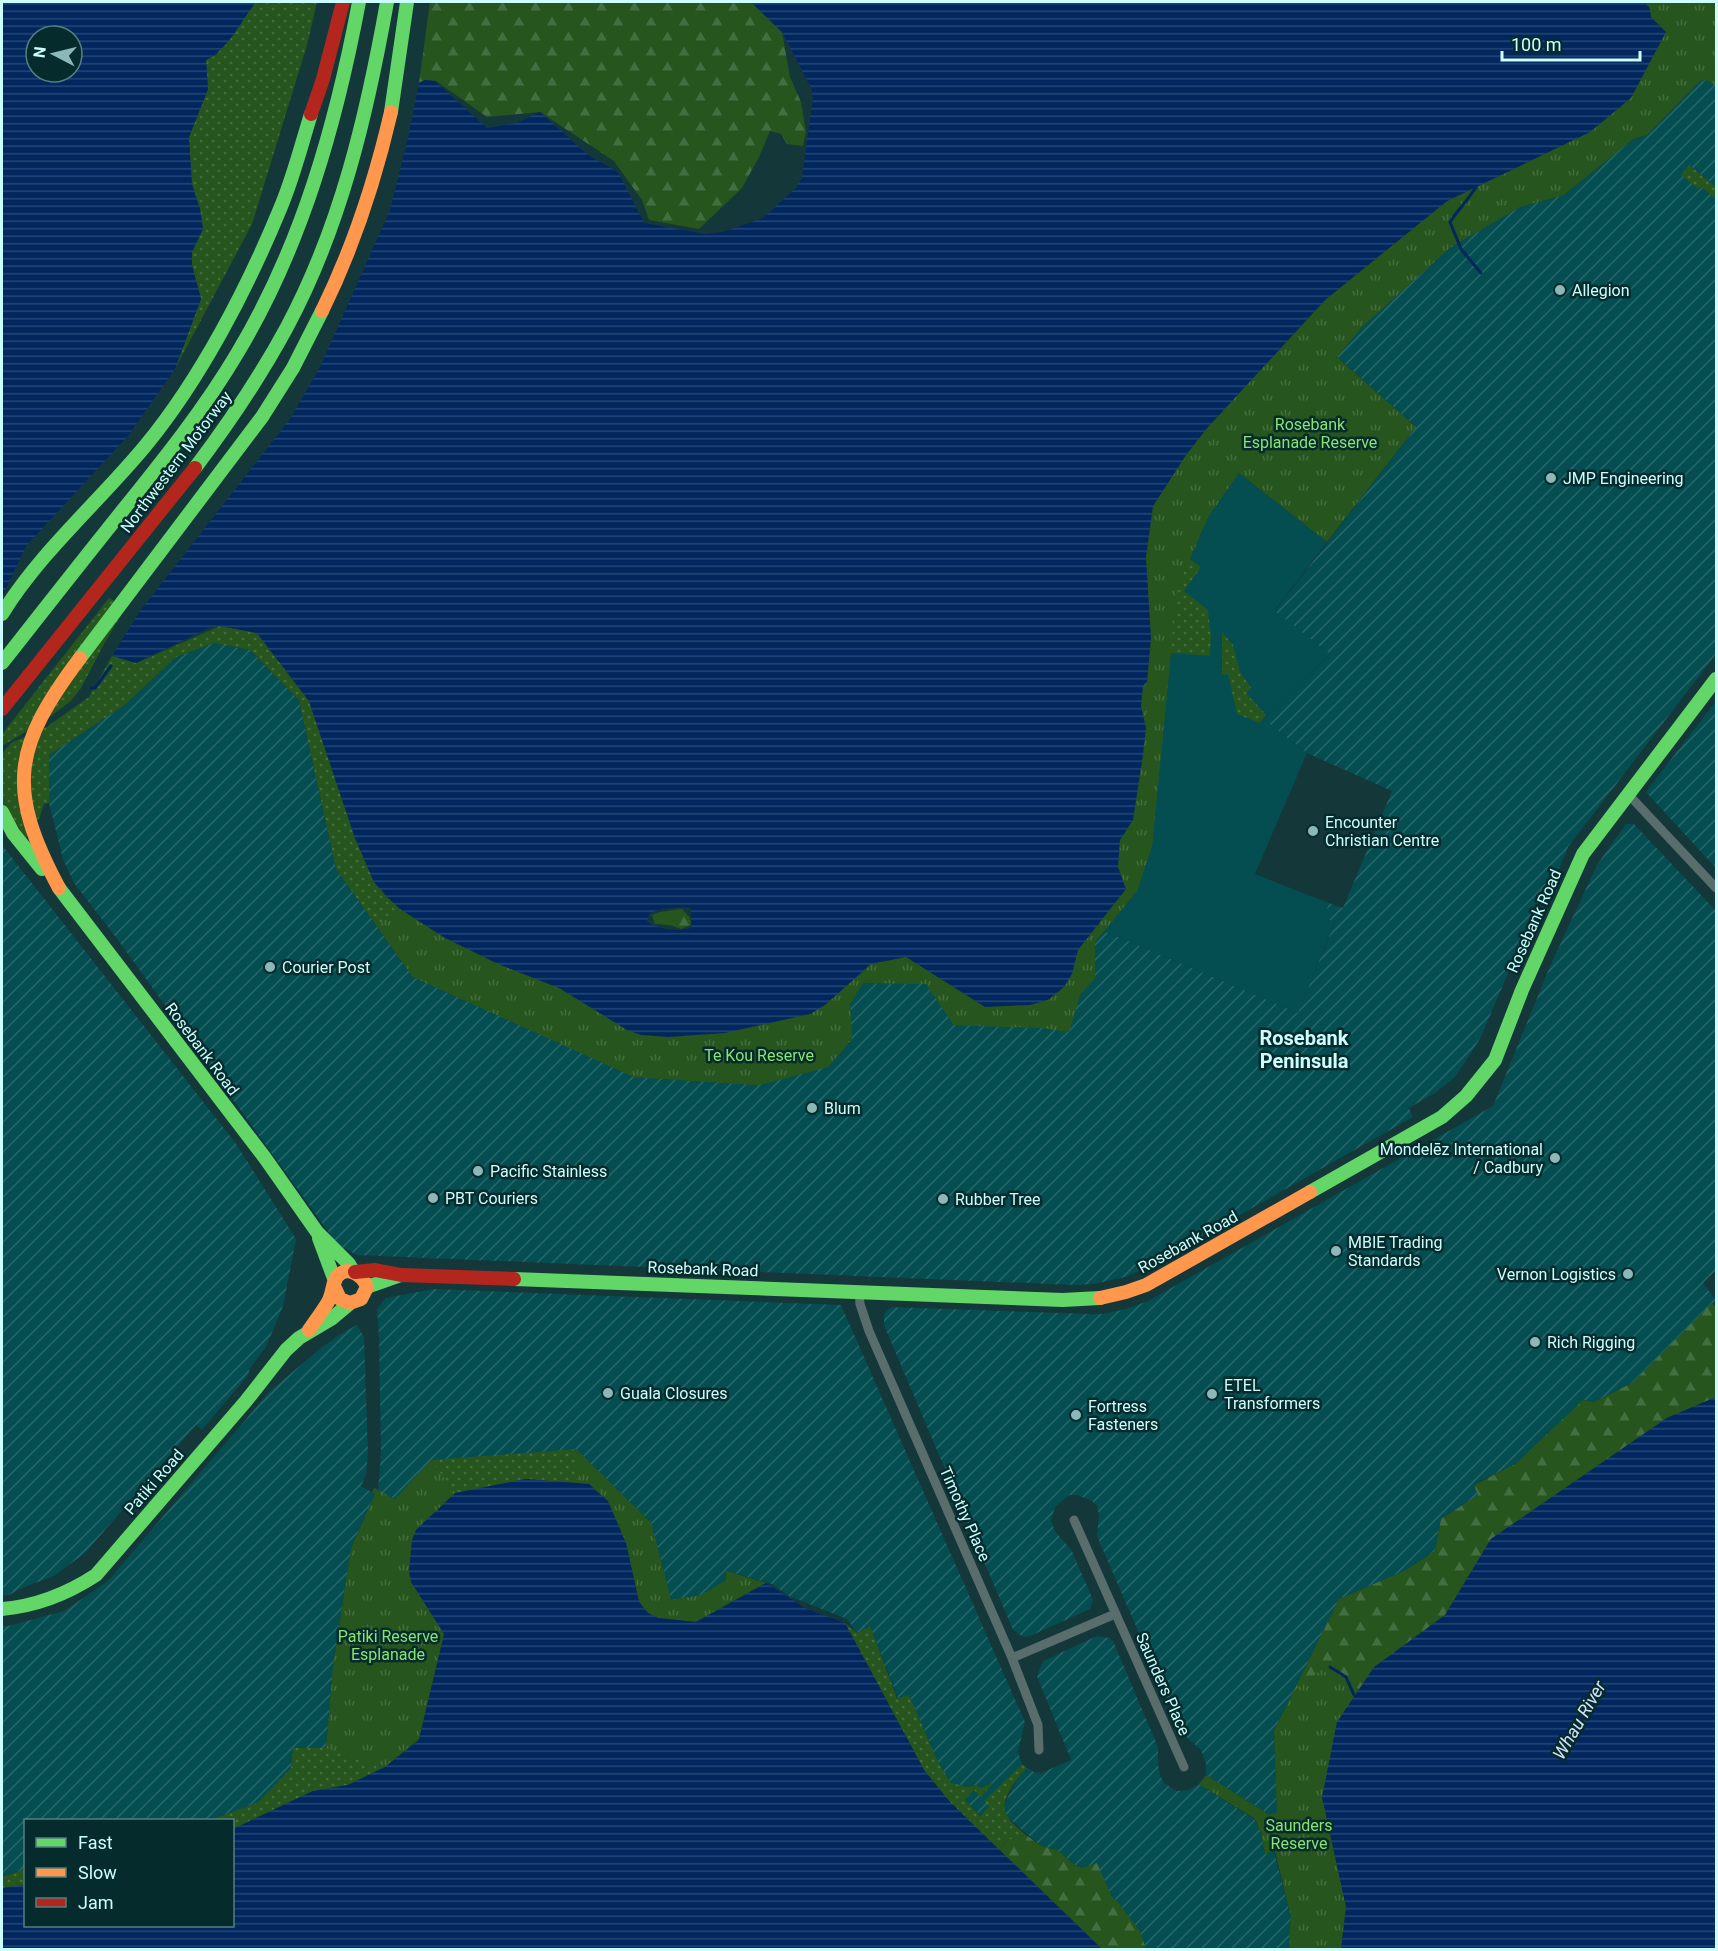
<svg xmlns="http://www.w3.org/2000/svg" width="1718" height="1951" font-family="Roboto,sans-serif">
<defs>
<pattern id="industrial-furrows" width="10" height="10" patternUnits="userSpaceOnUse" patternTransform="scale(1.5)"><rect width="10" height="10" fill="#044d50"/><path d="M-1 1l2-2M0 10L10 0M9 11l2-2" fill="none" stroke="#27686a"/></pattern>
<pattern id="grass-dots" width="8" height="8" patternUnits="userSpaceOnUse" patternTransform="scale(1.5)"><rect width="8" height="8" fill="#26551d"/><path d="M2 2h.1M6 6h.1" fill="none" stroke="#446e3f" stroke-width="1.8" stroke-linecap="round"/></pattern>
<pattern id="forest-firs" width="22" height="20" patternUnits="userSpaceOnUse" patternTransform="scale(1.5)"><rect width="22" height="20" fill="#26551d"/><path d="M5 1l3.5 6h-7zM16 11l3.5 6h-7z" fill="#446e3f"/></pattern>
<pattern id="park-tufts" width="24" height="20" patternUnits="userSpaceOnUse" patternTransform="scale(1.5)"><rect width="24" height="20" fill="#26551d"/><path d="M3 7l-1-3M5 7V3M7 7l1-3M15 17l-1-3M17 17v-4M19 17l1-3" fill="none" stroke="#446e3f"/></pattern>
<pattern id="water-rules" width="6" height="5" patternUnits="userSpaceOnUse" patternTransform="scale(1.5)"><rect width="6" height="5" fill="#02275e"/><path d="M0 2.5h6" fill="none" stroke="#264776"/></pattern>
</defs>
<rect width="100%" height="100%" fill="#14383a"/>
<path fill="#044d50" d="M1239,473L1327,542L1275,610L1330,654L1263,719L1307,753L1255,874L1329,903L1326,911L1335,921L1298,1013L1104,931L1137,891L1177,588L1209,516Z"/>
<path fill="url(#industrial-furrows)" d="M1706,80L1716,86V187L1689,165L1699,189L1701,187L1716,199V654L1568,847L1549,894L1538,903L1480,1039L1455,1077L1435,1093L1409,1108L1413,1117L1146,1268L1125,1277L1094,1284L1074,1285L357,1255L338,1245L118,940L74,883L63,859L49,803V755L126,704L176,657L214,643L250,650L299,700L336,869L413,977L852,1039L850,1004L862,983L926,984L1042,1028L1068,1032L1080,995L1095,978V942L1104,931L1298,1013L1335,922L1324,917L1329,903L1343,908L1392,791L1307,753L1263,719L1330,654L1275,611L1416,427L1333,353L1450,248L1520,207L1564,195L1633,139L1647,135L1700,81Z
M1716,701V868L1646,792Z
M1626,824H1634L1716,911V1270L1703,1283L1716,1300L1632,1383L1594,1402L1583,1400L1515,1464L1474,1484L1478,1495L1441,1519L1435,1551L1406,1570L1339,1599L1274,1731L1277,1813L1268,1814L1206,1775V1764L1201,1750L1182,1733L1097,1536L1099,1515L1097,1506L1092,1501L1077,1495H1069L1055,1507L1051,1521L1055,1531L1072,1551L1093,1600L1090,1609L1030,1636L1023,1637L1013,1630L884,1325V1314L891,1307L1090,1314H1103L1126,1309L1148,1301L1493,1106L1551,964L1597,865Z
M2,845L237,1145L296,1239L283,1306L266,1347L250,1368L248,1375L202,1430L196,1425L85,1553L54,1576L22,1588L9,1595L2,1596Z
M434,1289L841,1305L1025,1722L1018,1752L1022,1764L985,1801L989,1806L981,1816L965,1800L974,1790L981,1797L993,1783L981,1788L976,1785L967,1787L951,1784L938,1762L909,1695L898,1698L870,1626L857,1633L847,1619L789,1596L772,1584L727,1571L726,1580L702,1595L671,1600L651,1523L576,1449L395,1499L378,1491L381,1452L379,1338L377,1309L386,1298Z
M357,1325L364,1337L368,1453L366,1475L361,1486L375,1494L351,1548L333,1667L326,1748H293L291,1768L257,1803L210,1820H26L25,1869L2,1877V1626H8L64,1611L108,1581L270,1391L321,1348L339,1335Z
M1097,1636L1109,1638L1113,1641L1158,1747V1764L1160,1775L1164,1783L1176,1791L1189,1790L1199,1784L1255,1820L1261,1833L1265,1854L1274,1851L1291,1917L1289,1934L1290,1949H1146L1140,1931L1118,1902L1112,1897L1097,1863L1082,1868L1073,1864L1059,1851L1040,1845L1007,1817L1004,1809L1005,1803L1018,1777L1027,1768L1034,1772L1041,1773L1071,1760L1037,1676L1043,1661Z"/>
<path fill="url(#grass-dots)" d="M256,2H317L307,45L252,224L175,369L201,299L192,266V252L203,229L200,209L191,184L189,137L208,89L206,60L216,55Z
M1689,165L1716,187V199L1701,187L1698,189L1681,175Z
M1208,427L1178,554L1190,559L1201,567L1184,591L1208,610L1211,637L1210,656L1171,653L1152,846L1137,891L1095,942V978L1080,995L1069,1032L1042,1028L954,1025L926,984L863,983L850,1004L852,1039L828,1067L759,1085L634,1077L413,977L336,869L299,700L250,650L214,643L176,657L126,704L49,755V803L44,804L39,819L34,822L26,838L2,805V753L11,743L45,728L89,697L112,656L136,663L220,626L257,633L309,701L355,838L374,882L400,909L445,938L825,1005L871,964L1186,455Z
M109,598L126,607L104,644L81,688L71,701L44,721L2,746V734Z
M1222,632L1233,645L1240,672L1251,688L1246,693L1266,715L1260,723L1237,714L1228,674L1222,675Z
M576,1449L651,1523L671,1600L702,1595L726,1580V1571L766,1583L658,1618L626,1543L589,1484L525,1479L385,1767L348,1785L313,1791L233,1829L232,1820H210L257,1803L291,1768L293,1748H326L340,1740L395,1499L431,1460Z
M845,1623L857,1633L870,1626L897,1698L909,1695L938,1762L951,1783L967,1787L976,1785L981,1788L994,1782L981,1797L974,1790L965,1800L980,1816L989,1806L984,1801L1022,1764L1027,1768C1017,1777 999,1801 1006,1814C1010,1822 1019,1829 1026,1835L1005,1841L1000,1851L949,1801L924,1770Z
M25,1869V1885L2,1888V1877Z"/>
<path fill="url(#forest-firs)" d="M430,2H751L782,32L790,77L801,102L806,132L803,146L787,144L781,134L770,131L759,157L742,188L699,229L649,220L642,200L614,161L540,112L487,117L436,81L425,80L419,83Z
M682,909L690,918L691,925L681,929L670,925L655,924L652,915L660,912Z
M1712,1303L1716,1307V1397L1667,1418L1491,1539L1445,1615L1434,1624L1322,1797L1346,1907L1341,1949L1274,1731L1339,1599L1406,1570L1435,1551L1441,1519L1478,1495L1474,1485L1515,1464L1583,1400L1594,1402L1632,1383Z
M1026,1835L1040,1845L1059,1851L1073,1864L1082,1868L1097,1863L1112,1897L1118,1902L1140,1931L1146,1949H1102L1000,1851L1005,1841Z"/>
<path fill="url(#park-tufts)" d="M1644,2H1716V86L1706,80L1700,81L1647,135L1633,139L1564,195L1520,207L1450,248L1361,328L1337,357L1416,427L1327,542L1239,473L1209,516L1177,588L1152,846L1137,891L1095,942V978L1080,995L1069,1032L1042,1028L954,1025L926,984L863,983L850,1004L852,1039L828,1067L759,1085L634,1077L413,977L377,926L400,909L445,938L498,964L559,988L627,1030L641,1035L668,1037L725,1033L810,1014L825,1005L871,964L907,957L985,1007L1030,1005L1048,1000L1064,987L1072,974L1078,950L1126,889L1118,867L1120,840L1133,820L1143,755L1146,728L1141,706L1143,685L1146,557L1153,506L1186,455L1208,427L1325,300L1447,201L1590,132L1651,16L1649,7Z
M576,1449L651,1523L671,1600L702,1595L726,1580V1571L766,1583L696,1622L658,1618L648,1613L639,1602L626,1543L608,1501L589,1484L579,1483Z
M431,1460L455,1493L416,1530L411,1582L444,1634L419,1739L385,1767L326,1748L333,1667L351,1548L375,1494L372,1492L374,1488L395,1499Z
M1321,1670L1359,1689L1337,1722L1322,1797L1346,1907L1341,1949H1290L1289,1934L1291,1917L1275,1851L1265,1854L1261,1833L1255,1819L1199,1784L1206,1775L1268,1814L1277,1813L1274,1731L1296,1689Z"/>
<path fill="url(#water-rules)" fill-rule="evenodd" d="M2,2H256C239,23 231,47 206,60L208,89L189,137L192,184L200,209L203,229L192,252V265L201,299L175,369L128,436L26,546L2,597ZM36,36H72V72H36Z
M751,2H1643L1649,7L1651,17L1666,32L1631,98L1590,132L1447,201L1325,300L1208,427L1186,455L1153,506L1146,557L1151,638L1147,682L1143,686L1141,706L1146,728L1143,755L1133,820L1120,840L1118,867L1126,889L1078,950L1072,974L1064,987L1048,1000L1030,1005L985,1007L906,957L871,964L825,1005L810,1014L725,1033L668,1037L641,1035L627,1030L559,988L498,964L445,938L400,909L387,897L374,882L355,838L309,701L257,633L220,626L209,628L136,663L112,656L140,611L290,419L320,367L390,210L408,138L419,83L425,80L435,81L487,128L516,123L540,112L588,155L618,172L644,223L705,234L723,232L763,218L797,187L802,177L813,98L811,88L782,32ZM682,907L691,908V928C677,932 659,930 647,921L650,913L662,909Z
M1716,1397V1949H1341L1346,1907L1322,1797L1337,1722L1374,1667L1445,1615L1491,1539L1667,1418Z
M525,1479L589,1484L608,1501L626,1543L639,1602L648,1613L658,1618L696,1622L766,1583L805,1608L845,1623L924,1770L949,1801L1102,1949H2V1888L25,1885L26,1926H232L233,1829L313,1791L348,1785L385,1767L419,1740L444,1634L411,1582L409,1571L412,1540L416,1530L455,1493Z"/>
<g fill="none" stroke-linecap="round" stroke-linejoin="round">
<path stroke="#02275e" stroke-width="3" d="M1476,187C1468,200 1458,210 1450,222L1461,249L1481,273
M91,688H95L111,666
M1330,1667L1346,1677L1354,1695"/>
<path stroke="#596d6d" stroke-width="9" d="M1628,794L1716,888
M859,1291L860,1304L869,1331L1012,1658L1038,1725L1039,1750
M1074,1520L1184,1767
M1012,1658L1115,1614"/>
<path stroke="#63d668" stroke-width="14" d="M391,112L407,2
M195,468C229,423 260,377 287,327C341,226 367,114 387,2
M2,614C41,551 99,502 146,445C201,378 247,289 280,209C293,179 301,146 311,114
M80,658L262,417L293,368L322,311
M2,663C42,612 82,561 123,510C164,459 205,408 238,352C302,245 336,124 359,2
M2,812L13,833L42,869
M59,888L265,1158L317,1232L349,1264L353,1271
M1310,1192L1442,1117L1466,1096L1495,1060L1522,990L1583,854L1716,679
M319,1238L335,1281
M514,1279L1063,1300L1100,1298
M367,1287L401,1275
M2,1609C37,1606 67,1594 96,1575L246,1401L286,1350L299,1338L331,1319L349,1304"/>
<path stroke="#ff974d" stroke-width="14" d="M322,311C353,248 375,181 391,112
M59,888C6,789 13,747 80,658
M1100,1298L1126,1292L1146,1285L1310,1192
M309,1330C315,1321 322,1312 328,1302C332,1295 332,1287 335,1280C344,1263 362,1274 367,1287L361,1299L350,1303L340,1299L334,1286"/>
<path stroke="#b3261e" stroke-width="14" d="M311,114L323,79L343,2
M2,709L195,468
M355,1272L375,1270L401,1275L514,1279"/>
</g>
<g fill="#8cb8ba" stroke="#062b2c" stroke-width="2">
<circle cx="1560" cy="290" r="6"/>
<circle cx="1551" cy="478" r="6"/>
<circle cx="1313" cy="831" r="6"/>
<circle cx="270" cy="967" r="6"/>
<circle cx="812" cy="1108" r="6"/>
<circle cx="1555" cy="1158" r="6"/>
<circle cx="478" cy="1171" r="6"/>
<circle cx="433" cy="1198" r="6"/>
<circle cx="943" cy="1199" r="6"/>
<circle cx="1336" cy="1251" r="6"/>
<circle cx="1628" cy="1274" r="6"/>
<circle cx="1535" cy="1342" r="6"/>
<circle cx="608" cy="1393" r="6"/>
<circle cx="1212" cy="1394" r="6"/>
<circle cx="1076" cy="1415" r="6"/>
</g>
<g text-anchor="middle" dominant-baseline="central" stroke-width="5" stroke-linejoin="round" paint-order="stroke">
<g font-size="16" fill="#ccfdff" stroke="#062b2c" text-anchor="start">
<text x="1572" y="290">Allegion</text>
<text x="1563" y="478">JMP Engineering</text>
<text x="1325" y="822">Encounter<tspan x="1325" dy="18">Christian Centre</tspan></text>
<text x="282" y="967">Courier Post</text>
<text x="824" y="1108">Blum</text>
<text x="1543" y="1149" text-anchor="end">Mondelēz International<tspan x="1543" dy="18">/ Cadbury</tspan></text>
<text x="490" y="1171">Pacific Stainless</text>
<text x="445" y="1198">PBT Couriers</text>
<text x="955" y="1199">Rubber Tree</text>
<text x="1348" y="1242">MBIE Trading<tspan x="1348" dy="18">Standards</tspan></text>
<text x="1616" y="1274" text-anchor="end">Vernon Logistics</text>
<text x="1547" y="1342">Rich Rigging</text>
<text x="1224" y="1385">ETEL<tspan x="1224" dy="18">Transformers</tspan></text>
<text x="620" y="1393">Guala Closures</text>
<text x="1088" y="1406">Fortress<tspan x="1088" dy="18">Fasteners</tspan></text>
</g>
<g font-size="16" fill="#8ae36f" stroke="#062b2c">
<text x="1310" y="424">Rosebank<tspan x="1310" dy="18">Esplanade Reserve</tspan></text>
<text x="759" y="1055">Te Kou Reserve</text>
<text x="388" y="1636">Patiki Reserve<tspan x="388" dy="18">Esplanade</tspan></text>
<text x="1299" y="1825">Saunders<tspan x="1299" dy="18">Reserve</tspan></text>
</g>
<g font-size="16" fill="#ccfdff" stroke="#062b2c">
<text transform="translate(176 462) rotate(-53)">Northwestern Motorway</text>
<text transform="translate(1534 921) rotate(-66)">Rosebank Road</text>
<text transform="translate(202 1049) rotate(53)">Rosebank Road</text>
<text transform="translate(1188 1242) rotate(-29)">Rosebank Road</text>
<text transform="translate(703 1269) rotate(2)">Rosebank Road</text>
<text transform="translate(154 1482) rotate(-49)">Patiki Road</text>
<text transform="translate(965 1514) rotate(66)">Timothy Place</text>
<text transform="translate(1163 1684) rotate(66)">Saunders Place</text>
</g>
<g font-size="18" font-style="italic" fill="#d2e1f8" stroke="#062b2c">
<text transform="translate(1579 1720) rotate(-60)">Whau River</text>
</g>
<g font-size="20" font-weight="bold" fill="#ccfdff" stroke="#062b2c">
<text x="1304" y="1038">Rosebank<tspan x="1304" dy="23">Peninsula</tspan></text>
</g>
</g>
<rect width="1718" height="1951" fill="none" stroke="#ccfdff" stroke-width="6"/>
<rect x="24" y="1819" width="210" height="108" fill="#062b2c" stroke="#557f80" stroke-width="1.5"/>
<rect x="36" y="1838" width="30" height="9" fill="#63d668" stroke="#557f80" stroke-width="1.5"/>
<text x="78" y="1849" font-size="18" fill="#ccfdff">Fast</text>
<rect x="36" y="1868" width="30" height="9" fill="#ff974d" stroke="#557f80" stroke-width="1.5"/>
<text x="78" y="1879" font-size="18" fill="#ccfdff">Slow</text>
<rect x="36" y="1898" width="30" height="9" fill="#b3261e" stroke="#557f80" stroke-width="1.5"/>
<text x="78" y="1909" font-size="18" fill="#ccfdff">Jam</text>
<g transform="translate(54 54) rotate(277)"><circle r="28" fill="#062b2c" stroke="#557f80" stroke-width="1.5"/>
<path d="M0-4.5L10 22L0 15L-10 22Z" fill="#8cb8ba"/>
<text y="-9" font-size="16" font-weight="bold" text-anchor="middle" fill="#ccfdff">N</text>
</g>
<path d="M1502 51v9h138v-9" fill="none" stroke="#ccfdff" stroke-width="3"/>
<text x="1511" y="51" font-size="18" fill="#ccfdff" stroke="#062b2c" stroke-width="4.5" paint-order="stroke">100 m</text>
</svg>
